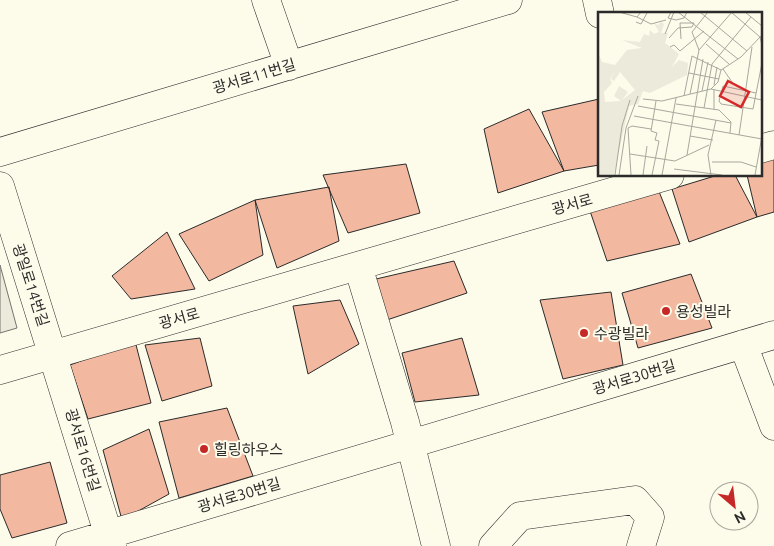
<svg xmlns="http://www.w3.org/2000/svg" width="774" height="546" font-family="Ubuntu,'Noto Sans KR',sans-serif">
<rect width="100%" height="100%" fill="#fdfbea"/>
<path fill="#ecebdb" stroke="#74746e" d="M0,265L17,328L0,333Z"/>
<path fill="#f2b8a0" stroke="#2b2b2b" d="M599,99V165L564,171L542,112Z
M529,109L564,171L498,193L484,129Z
M774,158V212L757,217L747,175H760V162Z
M406,164L420,213L348,233L323,175Z
M718,175H735L757,217L689,242L672,189Z
M329,187L339,241L277,268L255,200Z
M658,189L680,244L607,261L588,205Z
M255,200L263,255L209,281L179,234Z
M167,232L195,289L131,299L112,276Z
M454,261L467,293L375,324L363,282Z
M691,274L712,328L638,348L622,293Z
M611,292L623,365L563,379L540,300Z
M340,300L359,344L308,374L293,306Z
M200,338L212,386L162,401L145,345Z
M462,338L479,395L415,402L402,353Z
M135,341L151,403L88,419L70,365Z
M227,408L253,476L179,498L159,422Z
M149,429L169,494L122,520L103,450Z
M50,462L67,523L12,538L0,509V475Z"/>
<g fill="none" stroke-linecap="round" stroke-linejoin="round">
<g stroke="#2b2b2b" stroke-width="29">
<path id="minor" d="M266,0L289,66
M597,0L600,14
M760,149L774,145
M0,152L508,0
M0,186L112,546
M358,266L405,422L436,546
M743,344L774,426
M0,370L670,175
M70,546L774,335
M493,546L520,516L635,500L650,517L641,546"/>
</g>
<use href="#minor" stroke="#fdfbea" stroke-width="28"/>
</g>
<g fill="#c62828" stroke="#fdfbea" stroke-width="2">
<circle cx="666" cy="311" r="5"/>
<circle cx="584" cy="333" r="5"/>
<circle cx="204" cy="449" r="5"/>
</g>
<g text-anchor="middle" dominant-baseline="central" stroke-width="4" stroke-linejoin="round" paint-order="stroke">
<g font-size="15" fill="#2b2b2b" stroke="#fdfbea">
<text transform="translate(254 76) rotate(-17)">광서로11번길</text>
<text transform="translate(572 204) rotate(-16)">광서로</text>
<text transform="translate(31 285) rotate(72)">광일로14번길</text>
<text transform="translate(179 318) rotate(-16)">광서로</text>
<text transform="translate(634 377) rotate(-17)">광서로30번길</text>
<text transform="translate(83 450) rotate(73)">광서로16번길</text>
<text transform="translate(239 495) rotate(-17)">광서로30번길</text>
</g>
<g font-size="15" fill="#2b2b2b" stroke="#fdfbea" text-anchor="start">
<text x="676" y="311">용성빌라</text>
<text x="594" y="333">수광빌라</text>
<text x="214" y="449">힐링하우스</text>
</g>
</g>
<g transform="translate(598 12)">
<rect width="164" height="164" fill="#fdfbea"/>
<path d="M63,10L66,12L63,21H70L67,31L81,42L74,55L81,48L90,51L89,63L52,81L45,79L40,92L31,94L16,163H0V40L4,50L17,53L29,38L44,36L24,28L42,30L46,22L51,24L52,18L56,22L61,20L56,11L60,13ZM17,59L13,67L16,69L22,60L37,78L24,88L30,80L21,74L16,84L23,89L7,90L6,80L14,71L12,67Z" fill="#ecebdb" fill-rule="evenodd"/>
<path fill="none" stroke="#a9a89e" stroke-width="1" d="M21,0L39,5L43,0M48,0H72M73,0L70,6L78,8L86,6L89,0M80,0L140,47M102,0L149,39M133,0L162,25L164,33M147,0L164,14M39,5L53,12L68,8M38,10L43,12L49,1M67,22L76,0M71,26L80,16L94,15L96,11M83,27L82,11H96M108,32L131,52M72,35L76,33L82,39L106,19M101,38L94,20L110,0M125,57L134,70M123,58L143,45L164,23M91,61L121,67M116,73L119,55M113,77L120,70L123,58M116,78V97M104,79L110,50M92,82L101,38L134,0M86,84L94,44L123,58M45,87L64,89L113,77L164,88M78,92L121,98L133,110L132,121M123,92L155,97L164,51M123,92L121,89L125,74L158,81M40,94L133,111M106,96L114,52L153,5M36,104L164,127M141,123L154,35M92,124L115,128M32,142L77,149L111,133M89,143L105,47M114,150H143L158,155M76,157L124,163M17,163L24,114L32,88M21,163L28,116L40,84M33,163L30,116L34,114L53,117M45,163L49,134M54,163L61,129L57,128L59,121L53,119L58,89M64,163L78,86M113,163L110,143L118,108M157,163L164,124"/>
<path fill="#d62828" fill-opacity="0.15" stroke="#d62828" stroke-width="2.5" d="M130,69L151,80L143,95L122,84Z"/>
<rect width="164" height="164" fill="none" stroke="#2b2b2b" stroke-width="2.5"/>
</g>
<g transform="translate(734 506) rotate(152)"><circle r="24" fill="#fdfbea" stroke="#a9a89e"/>
<path d="M0-4L9 19L0 12L-9 19Z" fill="#c62828"/>
<text y="-8" font-size="14" font-weight="bold" text-anchor="middle" fill="#2b2b2b">N</text>
</g>
</svg>
